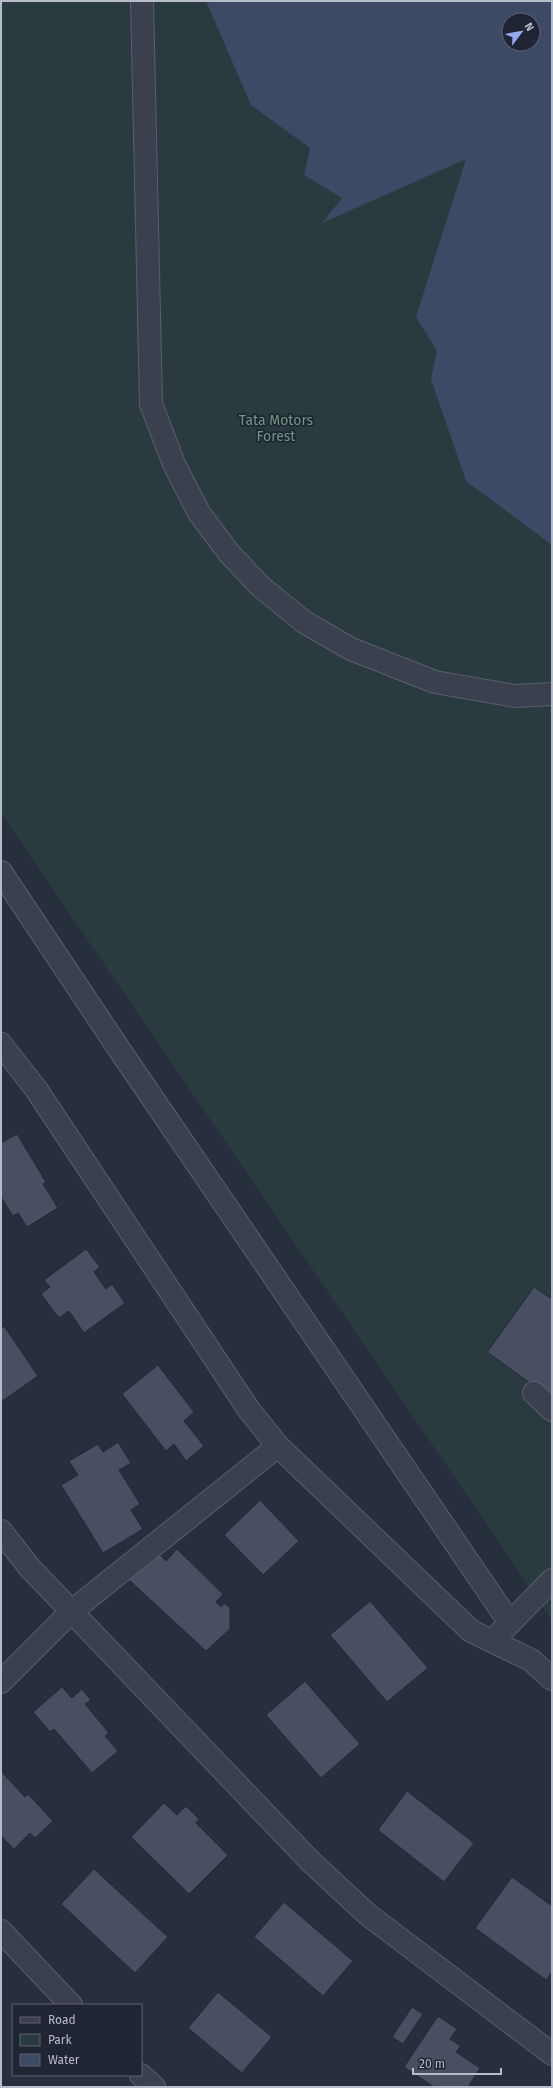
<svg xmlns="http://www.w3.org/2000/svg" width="553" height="2088" font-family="'Fira Sans',sans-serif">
<rect width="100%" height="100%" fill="#272e3e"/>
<path fill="#2a3b40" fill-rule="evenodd" d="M1,1H552V1620L1,813ZM509,20H533V44H509Z"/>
<path fill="#3e4966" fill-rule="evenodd" d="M206,1H552V545L466,481L431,379L437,351L416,317L466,159L322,223L342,198L304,175L310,148L251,105ZM509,20H533V44H509Z"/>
<path fill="#484f62" stroke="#222736" d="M17,1134L46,1182L43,1184L58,1208L27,1227L18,1213L13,1216L1,1197V1143Z
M86,1249L100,1267L94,1272L106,1289L112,1284L125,1303L84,1333L69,1311L59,1318L41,1294L50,1287L44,1280Z
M534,1287L552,1299V1399L487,1352Z
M4,1326L38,1376L1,1402V1328Z
M158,1365L194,1412L184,1421L204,1446L186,1461L174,1444L166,1451L122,1394Z
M118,1442L131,1463L119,1470L140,1504L131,1510L143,1529L103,1553L61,1485L78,1475L69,1461L98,1444L103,1452Z
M260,1500L299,1541L263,1575L224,1535Z
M177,1549L223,1594L216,1602L221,1607L224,1603L230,1608V1629L206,1651L129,1580L157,1552L166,1561Z
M370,1601L428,1668L387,1702L330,1635Z
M305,1681L360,1744L321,1778L266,1715Z
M62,1687L72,1698L82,1689L91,1700L85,1704L109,1733L105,1736L118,1751L92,1773L54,1729L50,1732L33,1712Z
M1,1771L25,1797L28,1794L53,1821L35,1838L30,1833L14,1849L1,1836Z
M407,1791L474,1843L444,1882L378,1830Z
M164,1803L177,1815L186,1806L199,1819L196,1823L228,1855L189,1894L131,1837Z
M94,1869L168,1937L135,1973L61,1904Z
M512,1877L552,1906V1972L546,1980L475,1928Z
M284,1902L353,1961L323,1996L254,1937Z
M218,1992L272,2037L242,2073L188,2028Z
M412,2007L423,2014L403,2044L392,2037Z
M438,2016L457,2029L450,2039L461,2046L456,2052L480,2068L468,2087H434L404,2067Z"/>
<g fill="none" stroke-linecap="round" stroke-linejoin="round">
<g stroke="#595e6c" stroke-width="24">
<path id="minor" d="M142,1L151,404L174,464L199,513L229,553L260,586L304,622L351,649L435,682L515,696L552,694
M1,872L119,1049L510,1623
M1,1044L36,1089L249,1410L278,1446L471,1631L531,1660L552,1679
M534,1393L552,1410
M1,1531L30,1568L309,1860L367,1914L552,2054
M500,1633L552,1580
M1,1682L72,1611L278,1446
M1,1931L71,2005
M141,2075L154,2087"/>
</g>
<use href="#minor" stroke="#3b404e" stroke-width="22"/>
</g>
<g text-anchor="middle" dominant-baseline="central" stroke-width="3.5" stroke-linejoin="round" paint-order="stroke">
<g font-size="14" fill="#70987f" stroke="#202534">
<text x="276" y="420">Tata Motors<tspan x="276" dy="16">Forest</tspan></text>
</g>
</g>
<rect width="553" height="2088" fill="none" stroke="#b7bcc9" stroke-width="4"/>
<rect x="12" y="2004" width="130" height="72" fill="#202534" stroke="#5c6170"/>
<rect x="20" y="2017" width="20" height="6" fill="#3b404e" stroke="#5c6170"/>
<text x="48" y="2024" font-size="12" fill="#b7bcc9">Road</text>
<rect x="20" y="2034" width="20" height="12" fill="#2a3b40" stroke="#5c6170"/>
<text x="48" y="2044" font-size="12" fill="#b7bcc9">Park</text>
<rect x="20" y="2054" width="20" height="12" fill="#3e4966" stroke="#5c6170"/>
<text x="48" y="2064" font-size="12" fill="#b7bcc9">Water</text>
<g transform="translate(521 32) rotate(58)"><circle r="19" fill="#202534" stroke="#5c6170"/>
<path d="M0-3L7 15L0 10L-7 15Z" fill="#94aaf1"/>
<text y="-6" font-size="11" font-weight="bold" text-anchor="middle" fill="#b7bcc9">N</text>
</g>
<path d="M413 2068v6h88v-6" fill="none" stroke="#b7bcc9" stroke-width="2"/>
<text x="419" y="2068" font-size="12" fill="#b7bcc9" stroke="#202534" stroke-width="3" paint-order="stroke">20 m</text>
</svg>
